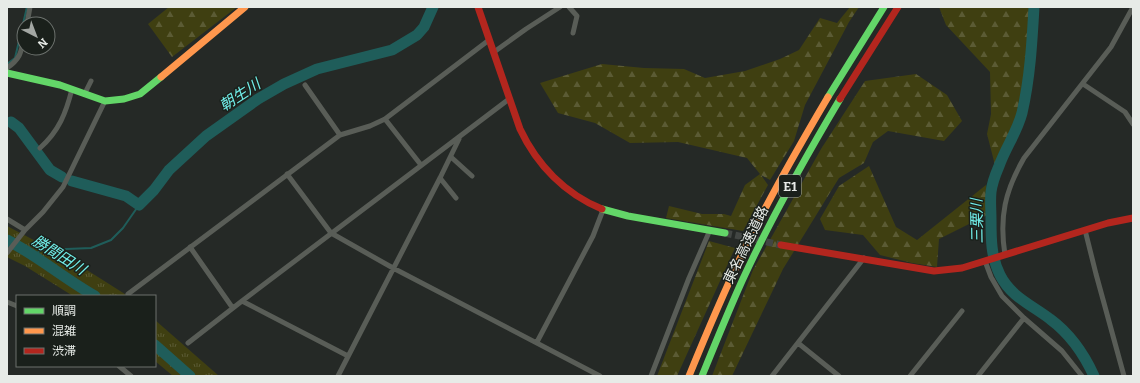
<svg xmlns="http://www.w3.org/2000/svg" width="1140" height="383" font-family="Bitter,'Noto Sans JP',serif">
<defs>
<pattern id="grass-tufts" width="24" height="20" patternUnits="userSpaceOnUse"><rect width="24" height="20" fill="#3f3f11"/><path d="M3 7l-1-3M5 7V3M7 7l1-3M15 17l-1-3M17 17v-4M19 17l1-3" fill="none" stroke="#5b5b34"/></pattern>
<pattern id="forest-firs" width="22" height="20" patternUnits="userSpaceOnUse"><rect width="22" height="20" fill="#3f3f11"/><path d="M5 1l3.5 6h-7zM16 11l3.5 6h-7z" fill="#5b5b34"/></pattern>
</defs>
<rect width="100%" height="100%" fill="#252926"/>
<path fill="url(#grass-tufts)" d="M7,226L68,258L128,296H73L25,266L7,257Z
M155,320L219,376H173L155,361Z"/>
<path fill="url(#forest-firs)" d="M169,7H237L172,57L148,24Z
M850,7H859L849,22L805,105L794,141L770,180L761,175L768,185L743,231L666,218L669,206L702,214H724L731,216L745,185L760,174L747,158L678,142L630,143L595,123L558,113L540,83L602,64L644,68L684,69L705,78L745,71L780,59L799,50L820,18L837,23Z
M939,7H1032V39L1024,110L996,169L987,134L991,114L990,72L946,25Z
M916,74L947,95L962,121L944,141L888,131L873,142L864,163L839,178L783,269L732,376H712L753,270L821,149L865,81Z
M869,166L896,227L917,240L986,185L987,215L939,239L937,267L912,263L880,255L863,235L825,230L820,219L839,186Z
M709,241L735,248L677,376H657Z"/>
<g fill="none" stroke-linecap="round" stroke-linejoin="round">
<path stroke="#1f5d5a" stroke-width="2" d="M7,64L15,58L27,7
M33,255L42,250L91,248L111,240L123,228L139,205"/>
<path stroke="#1f5d5a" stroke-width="11" d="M1034,7C1032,43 1030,78 1022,113C1017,132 1006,147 999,166C996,173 992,183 991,192C990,201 991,210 991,219C991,239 991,257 1000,275C1011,297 1032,305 1050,319C1069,333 1084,354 1094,376
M11,122L19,128L50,170L62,177
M72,181L126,196L139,205L154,190L169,170L206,136L258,99L284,84L317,69L392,50L417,35L424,27L433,7
M7,240C38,256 65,279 95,296
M155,345L190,376"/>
<path stroke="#424643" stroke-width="7" stroke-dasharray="7 3.5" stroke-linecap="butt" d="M725,233L781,245"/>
<path stroke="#595d57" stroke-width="5" d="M569,7L577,16L573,33
M27,24L30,7
M494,52L526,29L560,7
M7,68C20,59 21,53 24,38
M1083,84L1125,112L1133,124
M305,85L340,135
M85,93L91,81
M385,119L421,165
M40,148C59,131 66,113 72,89
M451,157L472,176
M287,174L331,233L393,268L600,376
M440,178L456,198
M7,219L25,230
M1085,230L1096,274L1124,376
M190,247L232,307
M7,253L25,230L43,212L63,187L105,101
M1005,255C999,217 1005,191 1024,158L1111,47L1133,7
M985,261L991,277L1002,296L1024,318L1062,351L1082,376
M128,294L340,135L370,126L385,119L489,40
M242,301L509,99
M7,302L17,306
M537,342L593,236L603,210
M188,343L242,301L348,356
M798,343L839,376
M119,366L131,376
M338,376L440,178L459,139
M651,376L689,278L710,230
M772,376L864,258
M910,376L962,311
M978,376L1024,318"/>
<path stroke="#63d668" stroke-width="7" d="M7,73L60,85L105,101L124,99L140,94L161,77
M828,97L884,7
M602,209L628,216L725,233
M702,376C715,344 728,312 742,281C771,218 805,158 840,99"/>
<path stroke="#ff974d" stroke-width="7" d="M161,77L245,7
M689,376C709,327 729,279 753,232C776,186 802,141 828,97"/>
<path stroke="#b3261e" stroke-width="7" d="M478,7L520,129C537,165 565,194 602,209
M840,99L898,7
M781,245L934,271L962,268L1108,223L1133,218"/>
</g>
<g text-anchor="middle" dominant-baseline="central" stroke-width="3" stroke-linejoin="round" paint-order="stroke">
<rect fill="#1a201b" stroke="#aaaeaa" stroke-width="1" x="779" y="175" width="22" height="22" rx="3"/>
<g font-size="13" font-weight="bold" fill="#e7ebe7">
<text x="790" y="186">E1</text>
</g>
<g font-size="14" fill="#e7ebe7" stroke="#1a201b">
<text transform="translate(746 245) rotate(-64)">東名高速道路</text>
</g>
<g font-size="15" font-style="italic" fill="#72f0eb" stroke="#1a201b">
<text transform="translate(240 95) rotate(-33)">朝生川</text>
<text transform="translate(977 221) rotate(-91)">三栗川</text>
<text transform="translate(59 255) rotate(32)">勝間田川</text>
</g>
</g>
<rect width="1140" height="383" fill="none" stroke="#e7ebe7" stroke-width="16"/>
<rect x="16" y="295" width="140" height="72" fill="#1a201b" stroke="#6c716d"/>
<rect x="24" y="308" width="20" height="6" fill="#63d668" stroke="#6c716d"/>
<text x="52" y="315" font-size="12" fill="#e7ebe7">順調</text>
<rect x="24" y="328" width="20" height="6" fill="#ff974d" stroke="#6c716d"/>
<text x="52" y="335" font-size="12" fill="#e7ebe7">混雑</text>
<rect x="24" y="348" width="20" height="6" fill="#b3261e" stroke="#6c716d"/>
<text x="52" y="355" font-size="12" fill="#e7ebe7">渋滞</text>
<g transform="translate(36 36) rotate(138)"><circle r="19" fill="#1a201b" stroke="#6c716d"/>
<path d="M0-3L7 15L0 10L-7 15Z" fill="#a3a7a3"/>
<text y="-6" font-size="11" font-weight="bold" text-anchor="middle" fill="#e7ebe7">N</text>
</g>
</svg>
